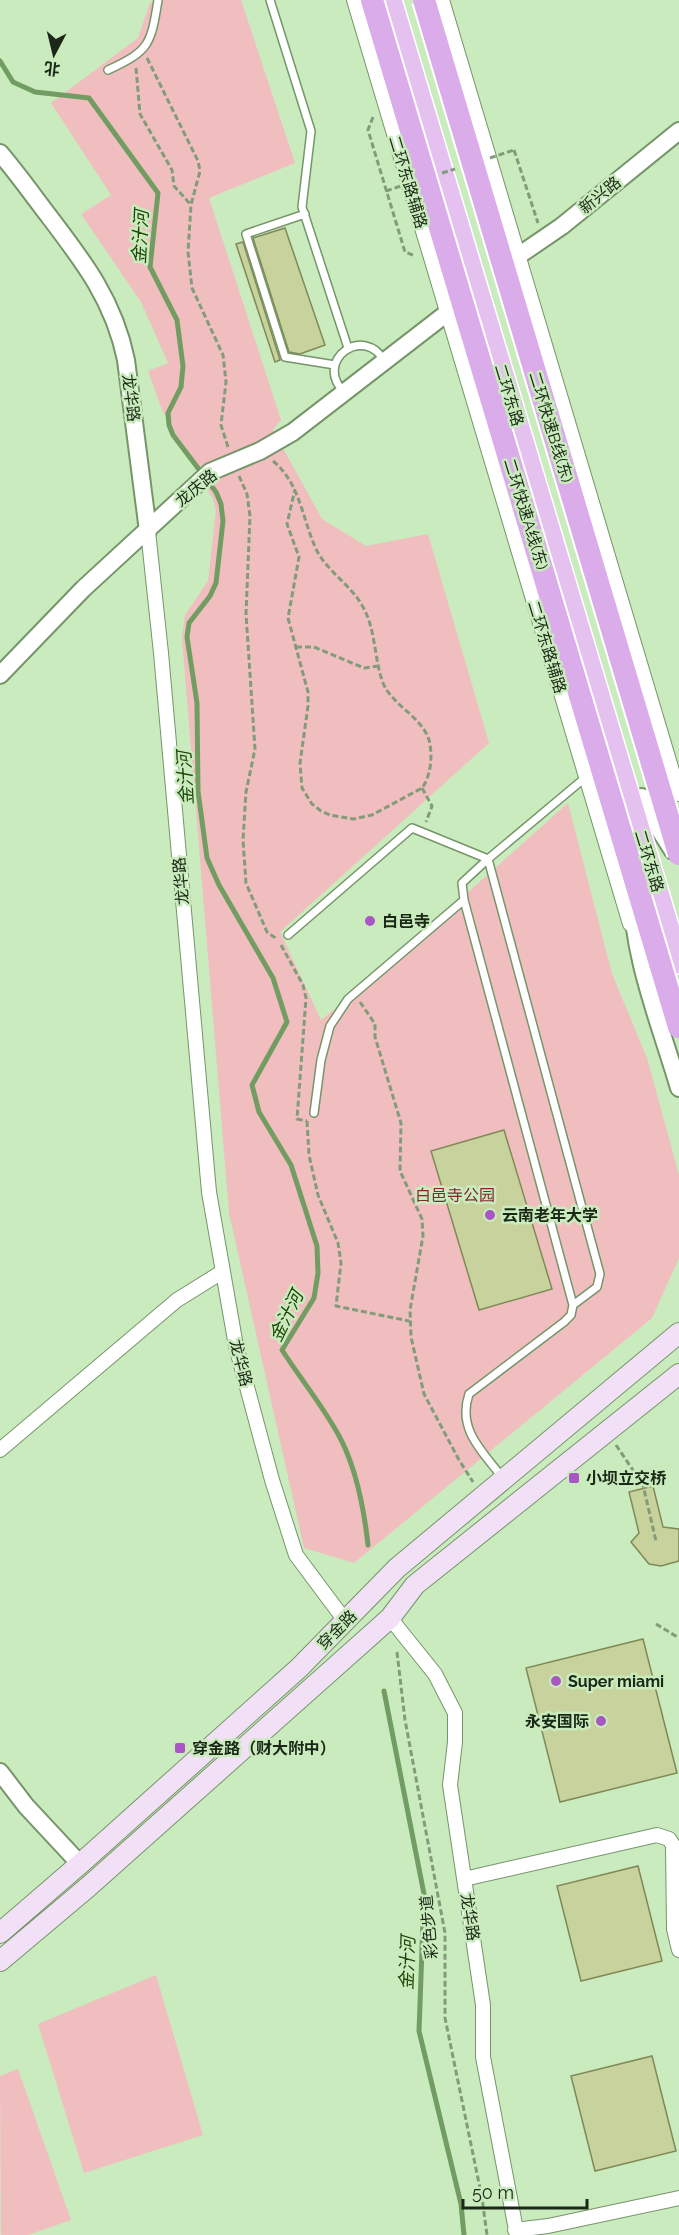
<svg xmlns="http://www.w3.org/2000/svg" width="679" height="2235" font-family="Raleway,'Noto Sans SC',sans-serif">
<rect width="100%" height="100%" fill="#c9ebbd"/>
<path fill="#f1bebf" d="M157,0H241L295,163L209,198L281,420L273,430L322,519L366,546L428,534L489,743L280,932L321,1020L355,993L568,803L612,974L647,1058L679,1175V1258L652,1318L354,1563L304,1548L229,1213L182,639L185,615L208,581L216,511L213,499L162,410L148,371L168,363L141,302L81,214L111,195L51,103L138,38L150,3Z
M156,1975L203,2135L84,2173L38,2024Z
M18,2069L71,2220L28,2235H1L0,2076Z"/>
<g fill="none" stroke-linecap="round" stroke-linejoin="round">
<path stroke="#729d62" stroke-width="5" d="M0,61L13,82L35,92L89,98L158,193L150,267L177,320L183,366L181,387L168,413L169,425L173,435L216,492L221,504L223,521L216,583L210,596L189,623L187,637L197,703L198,791L207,858L219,885L273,978L287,1022L252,1085L259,1112L291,1165L317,1246L318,1273L314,1298L282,1350C300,1378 322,1405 338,1434C356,1466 364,1509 368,1545
M384,1691L424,1894L419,2031L461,2204L464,2235"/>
</g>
<path fill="#c7d29d" stroke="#808957" stroke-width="1.5" d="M285,228L325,345L300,354L289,352L253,238Z
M243,242L280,360L275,362L236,244Z
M504,1130L552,1289L479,1310L431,1151Z
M653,1486L663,1527L679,1529V1561L661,1566L649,1564L631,1542L639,1533L629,1492Z
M643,1639L677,1773L560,1802L526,1668Z
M638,1866L662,1961L581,1981L557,1886Z
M652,2056L676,2151L595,2171L571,2076Z"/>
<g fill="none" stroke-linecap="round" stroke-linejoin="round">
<g stroke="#76956a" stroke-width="10">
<path id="service" d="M270,0L311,131L302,207L348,348
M108,70C149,51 151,45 158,0
M305,214L246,234L285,357L335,365
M344,392C313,361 364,323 385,362
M288,935L412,828L488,859L600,1274L597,1287L573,1305
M314,1113L321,1060L330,1026L348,999L464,900
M502,1477C482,1451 457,1429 469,1394L564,1322L571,1315L573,1305L464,900L462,883L488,859L586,777"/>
</g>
<g stroke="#76956a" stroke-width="16">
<path id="minor" d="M354,0L630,924
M442,0L679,794
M148,531L161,653L209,1192L236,1346L272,1480L296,1555L346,1622
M0,1450L177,1300L222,1272
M390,1618L435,1674L455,1713V1742L450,1785L483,2005V2057L517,2235
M464,1879L657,1835L669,1839L673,1845L674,1929L679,1950
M515,2230L548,2226L679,2198"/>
</g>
<g stroke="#76956a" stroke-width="20">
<path id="tertiary" d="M0,153C17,173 32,194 48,215C84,262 114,301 126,360L148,531
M518,256L562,226L679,131
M0,675L83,589L210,472L260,451L293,432L447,313
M642,797L654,821L673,851
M632,889C632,957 660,1023 679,1088
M0,1772L26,1806L80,1864"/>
</g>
<g stroke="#76956a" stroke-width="22">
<path id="secondary" d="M0,1933L80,1864L299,1668L397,1568L679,1333
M0,1961L88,1887L390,1618L415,1585L679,1374"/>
</g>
<g stroke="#fff" stroke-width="24">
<path id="primary" d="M391,0L679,963"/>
</g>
<path stroke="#829c79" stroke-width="3" stroke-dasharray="6 3" stroke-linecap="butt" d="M147,58L198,161L200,171L191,205L188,252L192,288L223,355L226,382L221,425L228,447
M136,68L140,114L172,170L174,186L191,205
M373,117L368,130L405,252L415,256
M514,150L538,223
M273,461C301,484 302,520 317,551C328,572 352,586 363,607C376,630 374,659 383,683C392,705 422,717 429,740C433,755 431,776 422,788L372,815L353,819L330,815L321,811L312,804L302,788L300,763L308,706V692L288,618L299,557L287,524L295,489
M239,476L247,494L250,516L246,614L255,749L246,792L243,840L246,883L267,932L277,939
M296,647H314L364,668L379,666
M422,788L432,806L426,822
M281,945L303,985L306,998L297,1119L307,1121
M360,1002L375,1024V1037L401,1123L400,1171L422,1219L423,1236L410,1310L411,1337L424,1394L459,1460L473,1482
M307,1121L309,1155L318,1195L338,1243L341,1263L336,1306L409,1321
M616,1445L643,1485L656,1541
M656,1624L679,1638
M397,1652L405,1720L445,1933V2018L482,2198L487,2235"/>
<use href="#service" stroke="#fff" stroke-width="7"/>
<use href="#minor" stroke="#fff" stroke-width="14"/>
<use href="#tertiary" stroke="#fff" stroke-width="16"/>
<use href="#secondary" stroke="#f2e0f7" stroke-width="20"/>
<use href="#primary" stroke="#e4c1ef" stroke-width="21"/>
<g stroke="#fff" stroke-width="26" stroke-linecap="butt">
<path id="trunk-bridge" d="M372,0L679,1027
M424,0L679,854"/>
</g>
<path stroke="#829c79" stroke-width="3" stroke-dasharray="6 3" stroke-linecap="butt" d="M490,158L514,150
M442,173L455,169
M386,191L407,184"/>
<use href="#trunk-bridge" stroke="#dbacea" stroke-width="22"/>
</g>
<g fill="#a955c4" stroke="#c9ebbd" stroke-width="2">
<circle cx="370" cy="921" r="6"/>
<circle cx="490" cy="1215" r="6"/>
<rect x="568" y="1472" width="12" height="12" rx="3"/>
<circle cx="556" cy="1681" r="6"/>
<circle cx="601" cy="1721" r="6"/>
<rect x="174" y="1742" width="12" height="12" rx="3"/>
</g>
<g text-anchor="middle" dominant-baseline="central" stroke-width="5" stroke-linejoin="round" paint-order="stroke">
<g font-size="16" fill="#1b2817" stroke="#c9ebbd">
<text transform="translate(408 182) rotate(73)">二环东路辅路</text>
<text transform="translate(600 195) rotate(-39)">新兴路</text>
<text transform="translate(509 395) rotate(73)">二环东路</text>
<text transform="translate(131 398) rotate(83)">龙华路</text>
<text transform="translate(551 427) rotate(73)">二环快速B线(东)</text>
<text transform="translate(196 488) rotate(-39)">龙庆路</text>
<text transform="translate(526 514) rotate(73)">二环快速A线(东)</text>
<text transform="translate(547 647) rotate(73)">二环东路辅路</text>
<text transform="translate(649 861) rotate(73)">二环东路</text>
<text transform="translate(181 881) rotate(-95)">龙华路</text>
<text transform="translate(241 1363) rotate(76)">龙华路</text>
<text transform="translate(337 1630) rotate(-45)">穿金路</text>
<text transform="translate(470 1917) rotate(81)">龙华路</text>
<text transform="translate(429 1927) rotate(-95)">彩色步道</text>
</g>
<g font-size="16" font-weight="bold" fill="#1b2817" stroke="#c9ebbd" text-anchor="start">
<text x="382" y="921">白邑寺</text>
<text x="502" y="1215">云南老年大学</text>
<text x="586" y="1478">小坝立交桥</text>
<text x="568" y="1681">Super miami</text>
<text x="589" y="1721" text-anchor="end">永安国际</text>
<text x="192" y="1748">穿金路（财大附中）</text>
</g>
<g font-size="16" fill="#842733" stroke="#c9ebbd">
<text x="455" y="1195">白邑寺公园</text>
</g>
<g font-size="18" font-style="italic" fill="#1d4606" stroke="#c9ebbd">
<text transform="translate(140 237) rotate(-87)">金汁河</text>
<text transform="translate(185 778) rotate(-93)">金汁河</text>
<text transform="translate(286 1316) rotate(-64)">金汁河</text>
<text transform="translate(407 1963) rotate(-88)">金汁河</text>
</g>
</g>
<g transform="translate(54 54) rotate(187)" stroke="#c9ebbd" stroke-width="4.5" paint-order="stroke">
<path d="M0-4.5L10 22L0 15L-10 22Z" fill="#1b2817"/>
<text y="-9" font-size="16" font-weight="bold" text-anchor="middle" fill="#1b2817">北</text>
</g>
<path d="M463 2199v9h124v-9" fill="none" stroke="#1b2817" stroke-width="3"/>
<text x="472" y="2199" font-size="18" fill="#1b2817" stroke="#c9ebbd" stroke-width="4.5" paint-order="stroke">50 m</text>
</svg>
